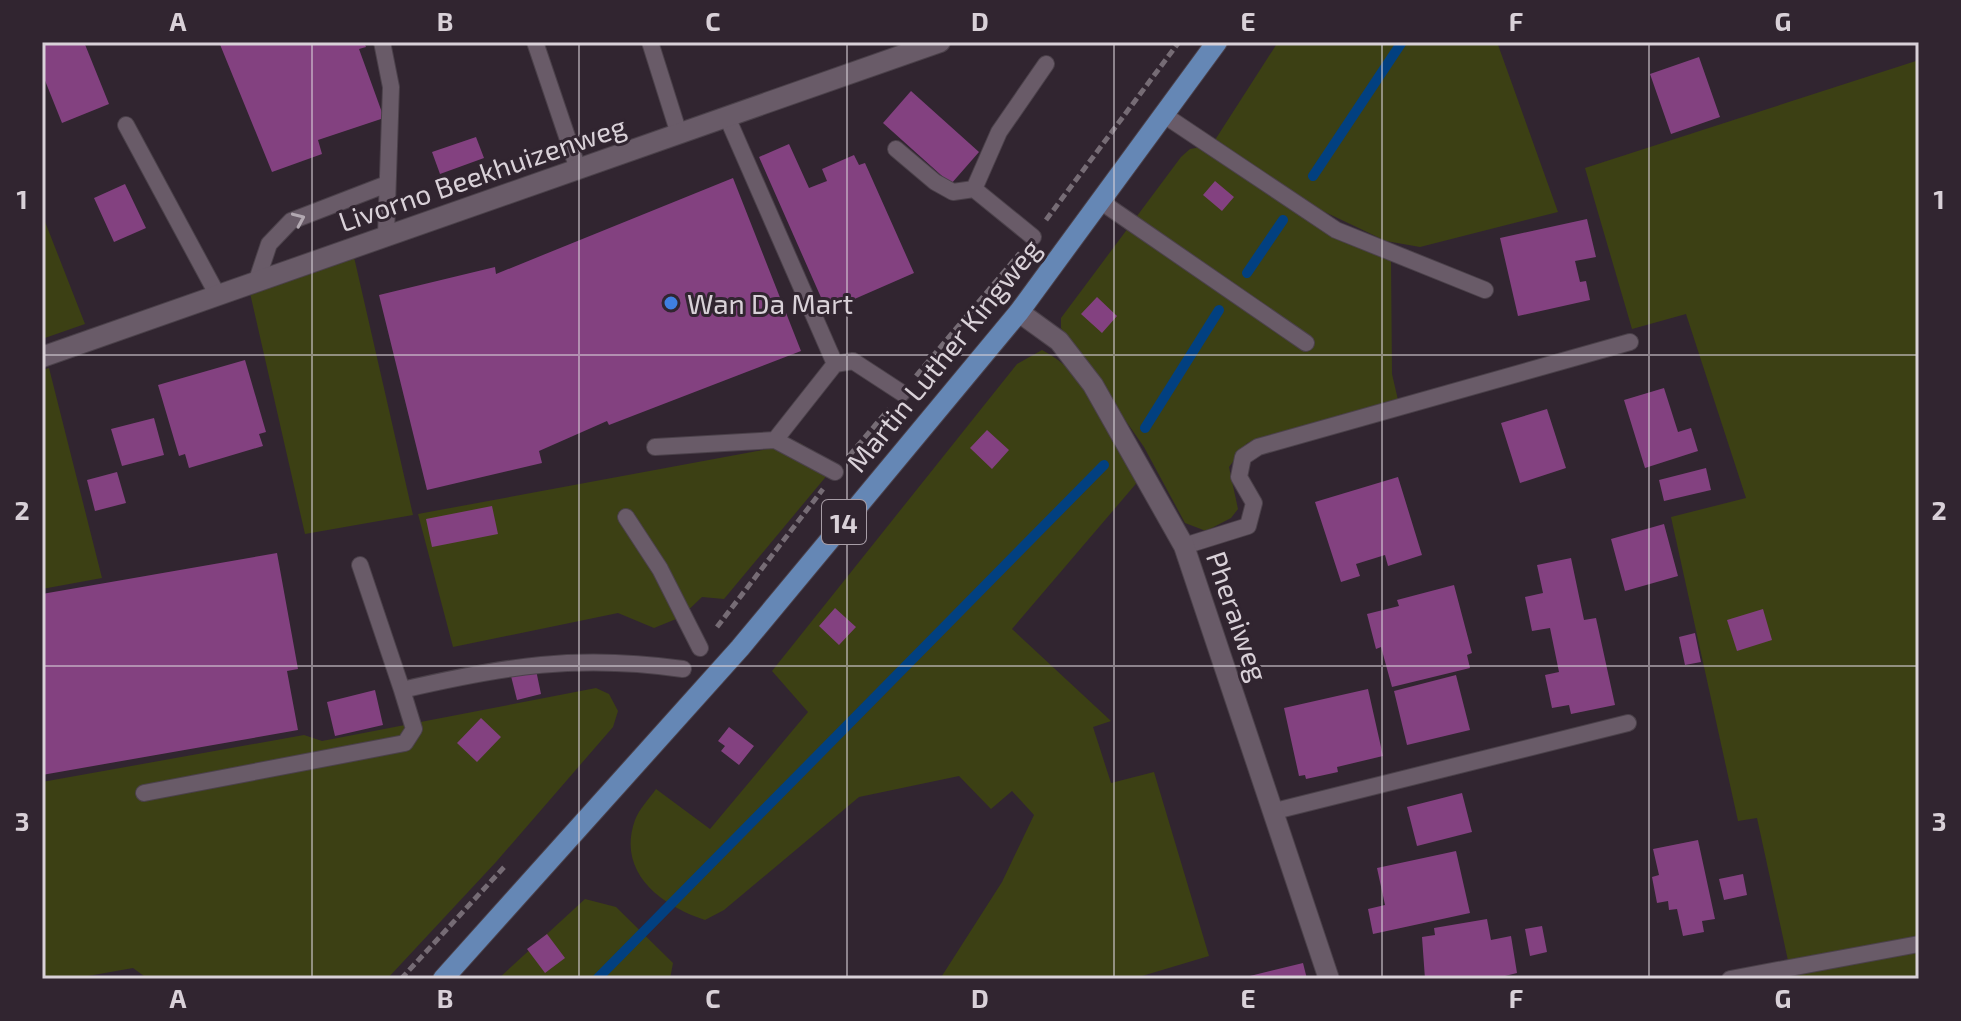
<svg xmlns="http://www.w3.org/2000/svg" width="1961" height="1021" font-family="'Exo 2',sans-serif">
<rect width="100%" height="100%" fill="#312530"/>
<path fill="#3c4014" d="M1278,42H1497L1558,212L1420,247L1386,241L1308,204L1215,140Z
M1919,60V979H1792L1757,818L1738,821L1671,517L1746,498L1686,314L1632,329L1585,168Z
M1201,147L1391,259L1392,374L1398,400L1247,443L1229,467L1238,509L1231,518L1206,531L1185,523L1144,447L1061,328V318L1181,157L1190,149Z
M42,214L85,324L42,339Z
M354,257L413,515L305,534L250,293Z
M1042,350C1085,371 1118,437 1140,479L1012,629L1111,721L1093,727L1111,783L1154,772L1209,956L1132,979H940L1002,882L1034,815L1012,791L991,809L959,776L859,797L724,910L705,920C662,906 616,873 635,820C639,809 650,798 656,789L710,829L808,712L772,671L1017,364Z
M49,368L102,578L42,589V370Z
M800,443L825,459L829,473L724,599L702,597L681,617L654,628L618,613L453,647L418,514Z
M596,688L609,694L618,711L613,727L496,862L387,979H148L133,968L71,979H42V782L304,735L322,741Z
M585,899L616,907L673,963L670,979H498Z"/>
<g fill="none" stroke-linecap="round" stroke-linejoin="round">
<path stroke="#024080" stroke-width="10" d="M1313,176L1402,42
M1247,273L1283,220
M1145,428L1219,310
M597,979L1104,465"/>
</g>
<path fill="#834180" d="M53,42H84L109,104L62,123L42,73V46Z
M219,42H364L366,47L359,49L384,118L318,140L322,154L272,172Z
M1699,57L1720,117L1671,134L1650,74Z
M911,91L979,152L951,184L883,123Z
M476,137L484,158L440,174L432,152Z
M789,144L809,188L827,181L822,169L854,155L859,165L865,163L914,273L827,311L759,157Z
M733,178L801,351L609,425L607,421L539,451L542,463L427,490L379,295L495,267L496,274Z
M1215,181L1234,197L1222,211L1203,195Z
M125,184L146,228L114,242L94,198Z
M1587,219L1596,257L1575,261L1580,282L1586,281L1590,300L1518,316L1500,238Z
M1097,297L1117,316L1102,333L1081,314Z
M245,360L266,432L259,434L263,446L189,468L185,454L179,456L158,385Z
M1664,388L1678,432L1691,428L1698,451L1645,468L1624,400Z
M1547,409L1566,468L1520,483L1501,423Z
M154,418L164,455L122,466L111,429Z
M987,430L1009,450L992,469L970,448Z
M1706,468L1711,490L1664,501L1659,480Z
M117,472L126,503L95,511L87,480Z
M1398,477L1422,555L1388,566L1385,555L1356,564L1360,576L1341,582L1315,502Z
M492,506L498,534L432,547L426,519Z
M1664,524L1678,576L1625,591L1611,539Z
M277,553L298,669L287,671L298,730L42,775V594Z
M1571,558L1584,620L1596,618L1615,705L1571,714L1569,705L1552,708L1545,675L1559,672L1550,628L1532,631L1525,597L1543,593L1537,565Z
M1454,585L1472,653L1467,655L1470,668L1392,687L1381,647L1376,649L1367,614L1399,606L1397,600Z
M835,608L856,627L839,645L819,626Z
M1763,609L1772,640L1737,651L1727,620Z
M1695,633L1701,662L1685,665L1679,637Z
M536,670L541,694L517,700L511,676Z
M1456,675L1470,730L1407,745L1394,691Z
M1368,689L1383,756L1337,767L1338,772L1306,779L1305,775L1299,776L1284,708Z
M375,690L383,725L335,736L327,702Z
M481,718L501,737L477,762L457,743Z
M729,727L754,746L739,765L721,751L725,746L718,741Z
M1462,793L1472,832L1417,846L1407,807Z
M1698,840L1715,919L1702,921L1704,932L1683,936L1677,909L1669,910L1668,901L1657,903L1652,877L1659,875L1653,849Z
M1456,851L1470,913L1373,934L1368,909L1385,905L1377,868Z
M1743,874L1747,895L1724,900L1719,879Z
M1487,919L1491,940L1511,936L1517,973L1493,979H1425L1422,937L1435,935L1434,928Z
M1542,926L1547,952L1530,956L1525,929Z
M547,934L565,958L545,973L527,949Z
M1303,963L1307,979H1242V978Z"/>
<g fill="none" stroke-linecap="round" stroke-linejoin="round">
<g stroke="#4b414a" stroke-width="18">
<path id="service" d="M382,42L391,87L386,235
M535,42L578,169
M650,42L679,134
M1164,115L1336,230L1485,290
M727,117L835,364
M126,125L217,294
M896,149L935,182L953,192L974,189L1033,237
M974,189L999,132L1046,64
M1100,201L1306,343
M257,280L269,244L291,221L387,184
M775,440L835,364L853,361L902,393
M655,447L775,440L835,472
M626,517L660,569L700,648
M1184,546L1248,526L1254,503L1239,477L1243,457L1258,447L1630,342
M360,565L402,690C505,666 577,654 683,669
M144,793L405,743L414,729L402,690
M1275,811L1628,723
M1730,979L1919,944"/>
</g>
<g stroke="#4b414a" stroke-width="22">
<path id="minor" d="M1019,312L1059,341L1093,385L1184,546L1329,979
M42,357L940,42"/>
</g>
<g stroke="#4b414a" stroke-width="22">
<path id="primary" d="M443,979L740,648L1019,312L1217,42"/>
</g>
<path stroke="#766c75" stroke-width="5" stroke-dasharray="8 4" stroke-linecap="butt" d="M1046,220L1179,42
M916,376L1020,253
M849,456L889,409
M717,627L823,489
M401,979L506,865"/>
<use href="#service" stroke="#695b68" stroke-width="16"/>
<use href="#minor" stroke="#695b68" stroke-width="20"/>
<use href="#primary" stroke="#6587b5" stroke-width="20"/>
</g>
<defs><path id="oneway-chevron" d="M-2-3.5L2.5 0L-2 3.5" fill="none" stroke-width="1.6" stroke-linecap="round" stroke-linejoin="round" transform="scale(2)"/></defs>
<use stroke="#b2a8b1" href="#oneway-chevron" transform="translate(299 219) rotate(-24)"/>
<path fill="none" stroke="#d9d1d8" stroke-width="2" stroke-opacity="0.55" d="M312,42V979M579,42V979M847,42V979M1114,42V979M1382,42V979M1649,42V979M42,355H1919M42,666H1919"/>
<circle fill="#3f7fe0" stroke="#312530" stroke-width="3" cx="671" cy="303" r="8"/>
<g text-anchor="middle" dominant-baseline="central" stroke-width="6" stroke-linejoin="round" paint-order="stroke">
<rect fill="#312530" stroke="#a79da6" stroke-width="2" x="822" y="500" width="44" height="44" rx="6"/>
<g font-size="26" font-weight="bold" fill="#d9d1d8">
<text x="844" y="522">14</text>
</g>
<g font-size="28" fill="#d9d1d8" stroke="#312530">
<text transform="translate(482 173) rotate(-19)">Livorno Beekhuizenweg</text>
<text transform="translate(943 355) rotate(-51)">Martin Luther Kingweg</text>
<text transform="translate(1238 616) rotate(71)">Pheraiweg</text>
</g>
<g font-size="28" fill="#d9d1d8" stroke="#312530" text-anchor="start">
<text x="687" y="303">Wan Da Mart</text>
</g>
</g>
<rect width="1961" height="1021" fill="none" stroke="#312530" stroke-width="88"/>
<rect x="44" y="44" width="1873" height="933" fill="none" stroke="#d9d1d8" stroke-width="3"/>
<g font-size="26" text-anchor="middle" font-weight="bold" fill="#d9d1d8">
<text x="178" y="31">A</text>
<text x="445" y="31">B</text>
<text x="713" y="31">C</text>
<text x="980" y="31">D</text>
<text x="1248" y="31">E</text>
<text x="1516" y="31">F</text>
<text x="1783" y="31">G</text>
<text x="22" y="209">1</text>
<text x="1939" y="209">1</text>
<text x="22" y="520">2</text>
<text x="1939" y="520">2</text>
<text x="22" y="831">3</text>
<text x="1939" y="831">3</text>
<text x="178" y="1008">A</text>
<text x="445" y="1008">B</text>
<text x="713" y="1008">C</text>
<text x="980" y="1008">D</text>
<text x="1248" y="1008">E</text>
<text x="1516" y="1008">F</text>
<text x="1783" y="1008">G</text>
</g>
</svg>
